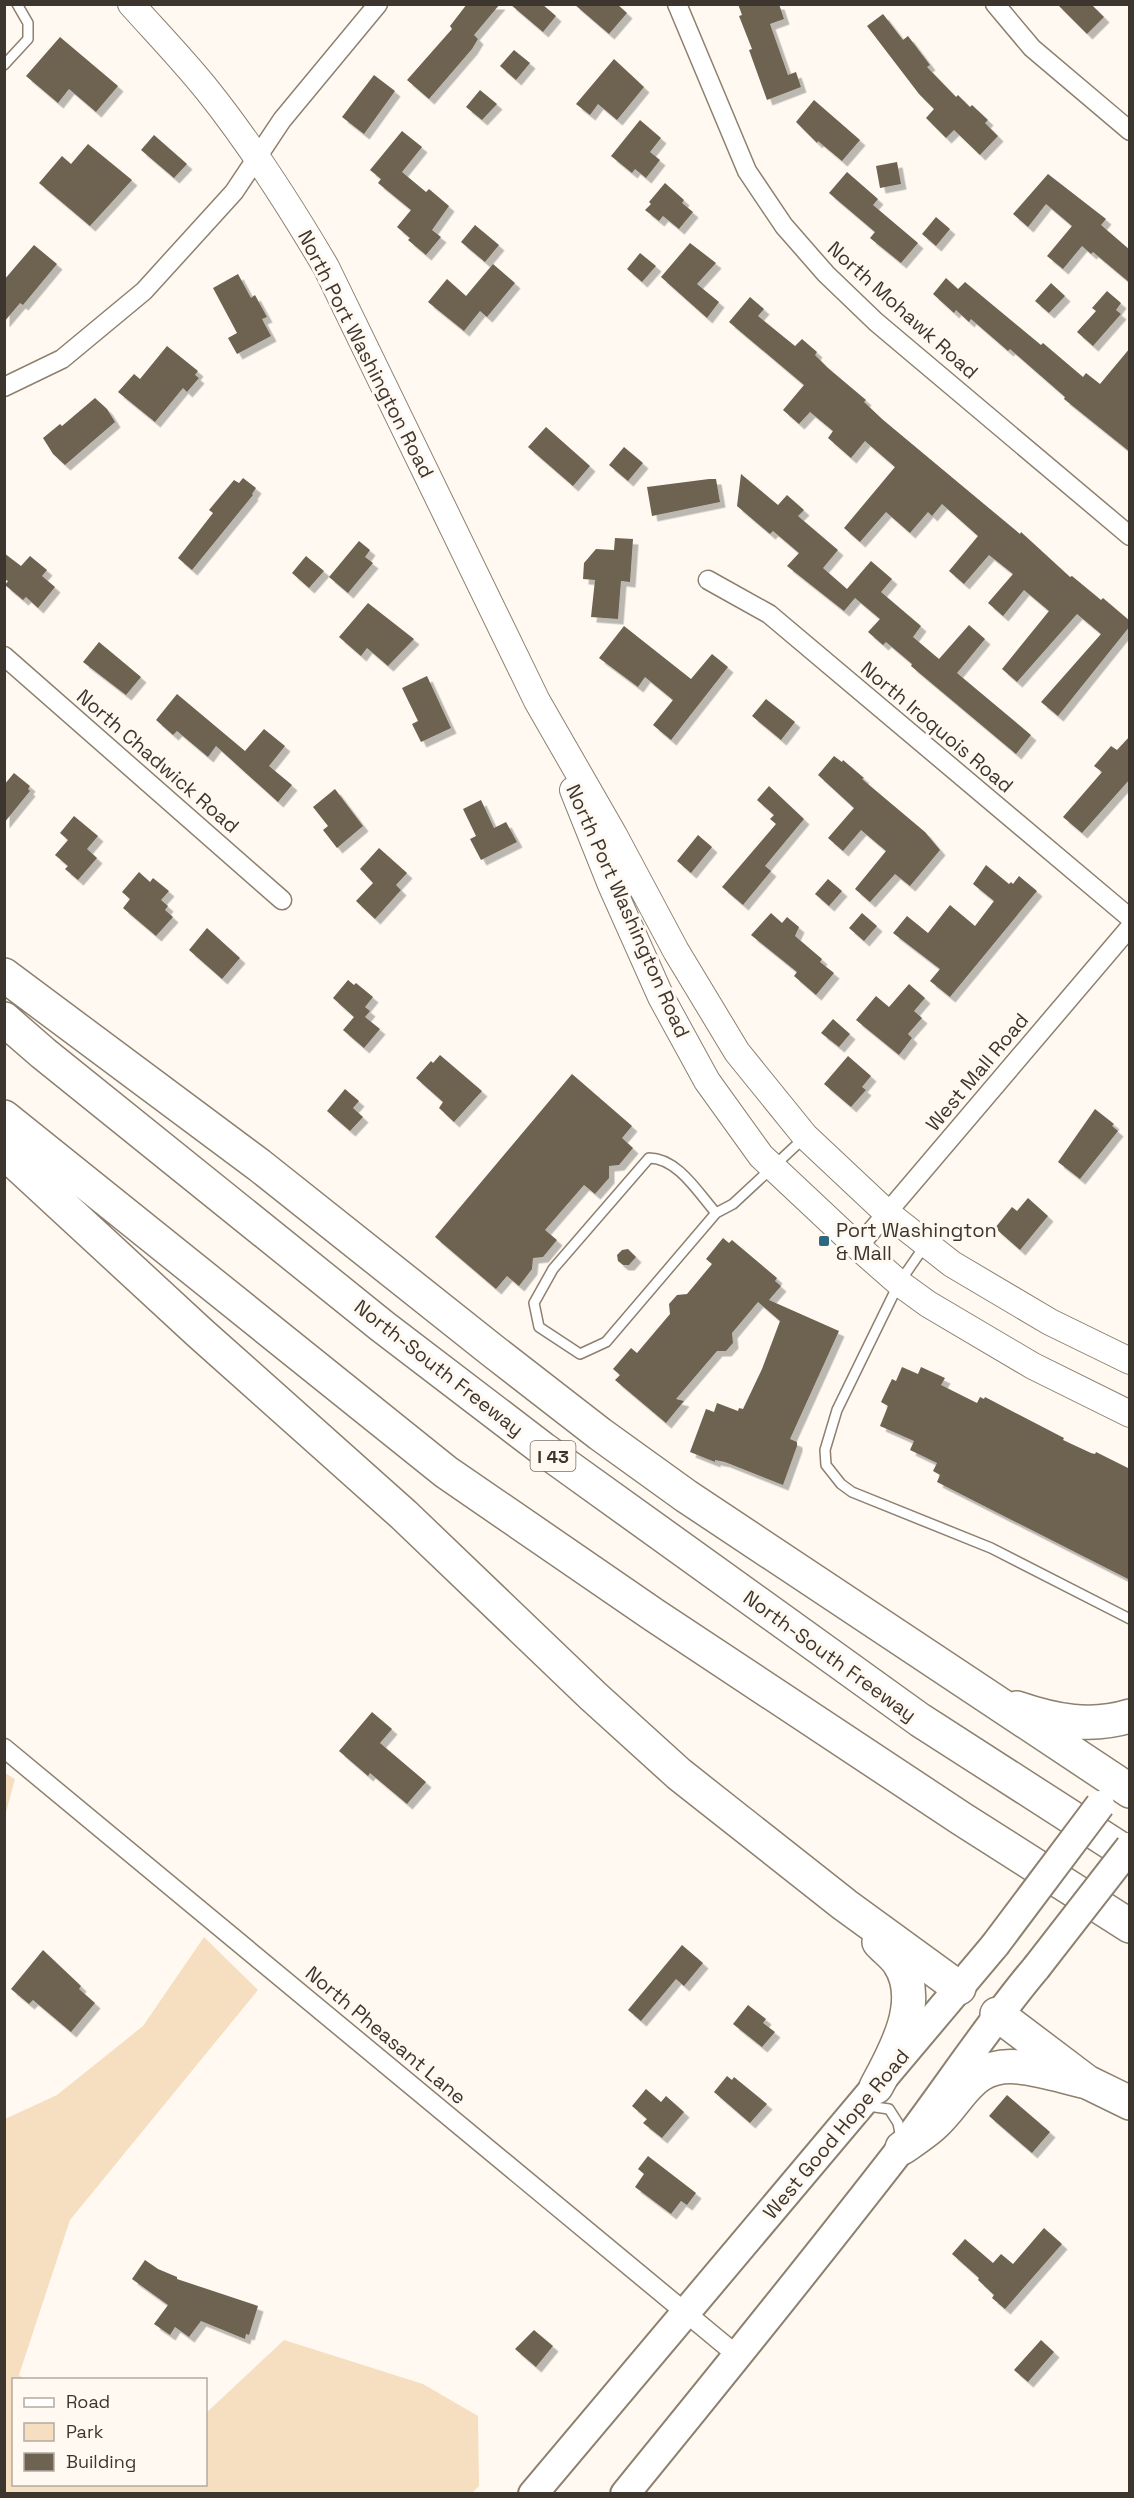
<svg xmlns="http://www.w3.org/2000/svg" width="1134" height="2498" font-family="'Space Grotesk',sans-serif">
<defs>
<filter id="shadow"><feDropShadow dx="5.5" dy="5.5" stdDeviation="0" flood-color="#0004"/></filter>
</defs>
<rect width="100%" height="100%" fill="#fff9f1"/>
<path fill="#f6dfc0" d="M5,1773L15,1779L5,1816Z
M204,1937L258,1990L70,2220L19,2375L23,2379L14,2380V2484H206V2413L284,2340L423,2384L478,2416L479,2486L472,2493H5V2119L57,2095L143,2026Z"/>
<path fill="#6e6251" filter="url(#shadow)" d="M467,4H500L474,35L478,39L472,49L429,99L407,80L452,29L450,26Z
M510,4H542L556,16L543,32Z
M574,4H617L627,13L609,34Z
M738,4H779L784,19L770,24L788,75L796,72L801,87L767,100L749,50L752,49L739,16L742,15Z
M1057,4H1091L1104,17L1087,34Z
M883,14L903,40L908,36L930,65L927,67L956,97L958,95L970,107L972,105L988,120L985,123L998,136L980,155L954,130L946,138L926,118L934,109L919,94L867,26Z
M60,37L118,86L96,112L69,89L58,103L26,76Z
M514,50L530,63L516,80L500,66Z
M614,59L644,87L617,120L598,104L590,115L576,104Z
M374,75L395,91L364,134L342,117Z
M480,90L497,104L482,120L466,107Z
M814,100L860,140L842,161L818,141L817,143L796,122Z
M640,120L661,138L650,152L660,160L646,178L635,169L632,173L611,156Z
M402,131L422,147L402,172L426,192L429,189L449,206L432,230L441,237L426,255L408,240L410,238L397,227L411,210L378,183L381,179L370,170Z
M154,135L187,164L174,178L141,150Z
M88,144L132,180L90,226L39,183L62,156L71,164Z
M897,162L901,184L880,188L876,166Z
M847,172L878,199L873,205L918,243L901,263L870,238L875,232L829,193Z
M1048,174L1106,219L1101,225L1130,250V283L1093,252L1091,254L1082,246L1063,269L1047,256L1072,226L1046,204L1028,227L1013,214Z
M665,183L684,200L682,203L693,212L679,229L663,216L659,221L645,210L651,204L649,202Z
M936,217L950,229L936,246L922,234Z
M475,225L499,245L485,262L461,242Z
M690,243L716,263L697,284L719,302L707,318L661,277Z
M34,245L57,264L23,305L20,303L4,322V280Z
M640,253L656,266L642,282L627,269Z
M493,264L515,283L487,317L480,311L464,331L428,302L447,279L466,296Z
M238,274L251,298L255,295L267,317L262,319L271,336L237,354L228,338L237,333L213,288Z
M946,278L958,289L965,282L1041,345L1043,343L1083,377L1086,373L1100,384L1130,348V452L1064,399L1065,397L1010,349L1008,351L971,319L969,322L956,310L954,313L933,294Z
M1051,283L1065,296L1049,313L1035,301Z
M1107,291L1121,303L1116,310L1121,314L1093,346L1077,332L1096,311L1092,308Z
M750,297L764,309L758,316L795,346L802,339L817,352L815,355L828,368L866,400L864,402L882,419L1020,534L1021,532L1070,577L1072,576L1101,600L1103,598L1130,621V626L1058,716L1041,702L1101,634L1077,614L1017,682L1002,669L1049,611L1024,590L1003,616L988,603L1013,574L989,555L964,584L949,571L978,536L942,504L932,516L928,512L910,533L886,512L860,542L844,528L895,467L865,441L851,458L828,438L833,431L810,412L799,424L783,410L804,385L729,322Z
M167,346L198,371L195,375L199,378L187,392L183,388L155,422L118,392L134,374L140,379Z
M95,398L107,409L115,422L65,465L53,454L43,438L60,424L62,426Z
M546,427L590,466L573,486L528,447Z
M624,447L643,463L628,481L609,465Z
M741,474L778,505L787,495L804,510L798,516L838,550L823,568L847,589L871,561L892,579L881,592L921,626L913,637L939,659L969,625L985,639L957,673L1031,735L1016,754L911,666L912,664L886,642L883,645L868,632L880,619L855,598L844,611L787,566L799,553L773,531L770,534L737,506Z
M243,478L256,488L252,494L253,495L192,570L178,558L213,513L209,510L234,480L239,483Z
M709,479H716L720,502L652,516L647,487Z
M615,538L633,539L630,582L621,581L618,619L591,617L595,580L583,579L584,563L596,549L614,550Z
M359,541L370,550L365,557L373,563L348,593L329,577Z
M4,553L21,566L30,556L47,570L42,576L55,587L38,608L26,597L23,600L5,585L8,581L4,579Z
M306,556L324,571L309,588L292,573Z
M368,603L414,639L388,666L367,648L361,656L339,637Z
M624,626L691,679L712,654L728,667L671,740L653,725L673,700L645,677L638,687L599,658Z
M99,642L141,677L126,695L83,662Z
M427,676L451,728L421,742L412,724L418,721L402,688Z
M177,694L245,751L264,729L285,746L269,766L292,785L278,802L216,746L208,757L177,731L173,735L156,720Z
M766,699L795,722L781,740L752,716Z
M1130,736V779L1082,833L1063,817L1102,772L1094,766L1111,746L1117,750Z
M834,756L842,762L843,760L864,778L862,779L925,832L940,850L910,886L895,874L870,902L855,889L886,851L861,830L843,851L828,838L854,808L818,775Z
M14,773L30,786L28,789L30,791L4,823V785Z
M769,786L804,819L765,866L771,871L743,905L722,887L776,824L770,819L774,815L757,800Z
M335,789L363,826L337,848L323,830L328,826L313,807Z
M481,800L494,828L506,822L517,842L481,860L470,839L476,836L463,809Z
M74,816L98,836L87,849L97,858L78,880L65,869L68,866L55,855L68,840L60,833Z
M698,835L712,847L691,873L677,861Z
M379,848L407,873L396,885L401,890L375,919L356,901L373,883L360,869Z
M986,865L1009,884L1011,882L1013,884L1019,876L1037,891L950,997L930,981L940,969L893,933L907,916L928,933L950,905L975,926L994,901L973,884Z
M139,872L150,882L153,878L169,891L161,900L168,906L165,910L173,917L156,936L123,908L130,899L122,892Z
M828,879L842,891L829,906L815,894Z
M771,913L782,923L787,917L799,927L795,936L822,959L820,962L834,973L816,995L794,976L797,972L751,935Z
M862,913L877,926L864,941L849,928Z
M207,928L240,958L222,979L189,950Z
M348,980L354,985L356,983L373,997L365,1007L370,1011L365,1017L380,1029L364,1048L343,1030L354,1017L333,998Z
M909,984L925,998L914,1011L922,1018L908,1034L912,1038L899,1055L856,1020L876,996L889,1007Z
M833,1019L850,1034L839,1047L821,1033Z
M440,1055L482,1091L454,1122L439,1108L443,1102L416,1078L431,1061L433,1063Z
M848,1056L871,1076L862,1087L866,1090L851,1107L824,1084Z
M572,1074L632,1126L622,1138L633,1148L619,1165L609,1166V1178L595,1194L584,1185L545,1230L557,1240L543,1257L533,1258L532,1269L519,1286L507,1276L496,1289L435,1237Z
M345,1089L359,1101L353,1108L363,1117L350,1131L327,1111Z
M1095,1109L1114,1124L1112,1126L1118,1131L1080,1179L1058,1162Z
M1028,1198L1048,1216L1020,1250L995,1228L1012,1207L1017,1211Z
M723,1238L729,1243L732,1240L777,1278L775,1281L781,1286L769,1300L839,1331L790,1439L797,1442V1446L783,1485L725,1462L715,1460V1462L690,1452L706,1409L714,1412L717,1403L738,1411L739,1408L743,1409L762,1369L780,1321L758,1302L732,1333L733,1343L726,1351H717L676,1399L684,1401L666,1423L615,1380L620,1375L613,1369L631,1348L637,1353L670,1314L669,1304L677,1295L687,1294L712,1264L706,1259Z
M628,1249L636,1257L629,1265H623L618,1261L617,1255L622,1250Z
M902,1367L918,1374L921,1367L945,1378L941,1385L977,1403L980,1397L984,1399L985,1397L1064,1438L1063,1440L1091,1453L1095,1454L1096,1452L1130,1469V1580L937,1482L940,1475L933,1471L937,1463L910,1450L914,1441L880,1426L888,1406L881,1402L892,1379L896,1381Z
M372,1712L392,1729L380,1743L426,1782L407,1804L370,1773L368,1776L339,1751Z
M682,1945L703,1963L684,1986L676,1979L641,2021L628,2010Z
M43,1950L81,1986L79,1989L95,2003L71,2032L33,2000L29,2004L11,1989Z
M748,2005L766,2019L763,2023L775,2032L762,2047L733,2024Z
M727,2076L732,2080L734,2077L767,2104L750,2123L714,2092Z
M646,2089L661,2102L666,2096L684,2112L662,2138L643,2123L647,2119L632,2106Z
M1007,2095L1050,2132L1032,2153L989,2116Z
M648,2156L696,2193L687,2205L681,2201L671,2214L635,2187L644,2174L638,2169Z
M1044,2228L1062,2244L1005,2309L992,2298L994,2295L978,2280L979,2278L952,2254L965,2239L993,2263L1001,2254L1013,2264Z
M145,2260L158,2269L177,2277V2279L258,2306L249,2335L246,2334L245,2339L201,2321L189,2337L175,2327L170,2335L154,2324L168,2305L132,2279Z
M534,2330L553,2346L536,2367L515,2349Z
M1041,2340L1054,2352L1028,2382L1014,2370Z"/>
<g fill="none" stroke-linecap="round" stroke-linejoin="round">
<g stroke="#8d806f" stroke-width="12">
<path id="service" d="M4,65L28,39V23L17,4
M716,1213C699,1194 678,1158 649,1158L553,1269L534,1303L539,1327L580,1354L606,1342L716,1213L733,1204L804,1138
M926,1244L899,1283L837,1410L825,1450L826,1465L841,1484L852,1492L991,1548L1130,1619
M868,2106L889,2109L898,2123L901,2139"/>
</g>
<g stroke="#8d806f" stroke-width="21">
<path id="minor" d="M677,4L747,171L784,226L826,274L876,322L1130,536
M995,4L1032,48L1130,131
M4,387L62,359L144,291L234,192L282,120L378,4
M708,580L769,614L1130,918
M4,656L282,900
M858,1247L1130,927
M4,1748L738,2356"/>
</g>
<g stroke="#8d806f" stroke-width="28">
<path id="secondary" d="M131,4C157,33 184,61 208,91C252,146 290,206 326,267L537,701L614,835L676,951L737,1052L805,1136L887,1213L952,1264L1050,1322L1130,1361
M573,790L611,885L661,997L707,1081L761,1156L858,1247L899,1283L928,1304L1033,1366L1130,1414"/>
</g>
<g stroke="#8d806f" stroke-width="32">
<path id="primary" d="M533,2494L995,1945
M625,2494C718,2380 810,2266 900,2150C946,2090 987,2026 1036,1968"/>
</g>
<g stroke="#8d806f" stroke-width="36">
<path id="motorway" d="M4,975L259,1165L493,1351L600,1434L686,1496L1130,1791
M4,1019L43,1053L382,1326L543,1449L920,1720L1130,1855
M4,1117L446,1472L654,1615L962,1819L1130,1926
M4,1152L200,1333L404,1515L593,1696L679,1774L845,1905L959,1988
M1017,1708C1055,1721 1091,1728 1130,1716
M997,2014L1087,2082L1130,2103
M876,2087C895,2052 924,2001 899,1963C894,1955 885,1949 879,1942
M902,2148C912,2141 923,2134 932,2126C962,2100 969,2062 1019,2067C1041,2069 1065,2077 1087,2082"/>
</g>
<use href="#service" stroke="#fff" stroke-width="9"/>
<use href="#minor" stroke="#fff" stroke-width="18"/>
<use href="#secondary" stroke="#fff" stroke-width="26"/>
<use href="#primary" stroke="#fff" stroke-width="28"/>
<use href="#motorway" stroke="#fff" stroke-width="33"/>
<g stroke="#8d806f" stroke-width="32" stroke-linecap="butt">
<path id="primary-bridge" d="M995,1945L1100,1805
M1036,1968L1130,1847"/>
</g>
<use href="#primary-bridge" stroke="#fff" stroke-width="28"/>
</g>
<rect fill="#2c6980" stroke="#fff9f1" stroke-width="2" x="818" y="1235" width="12" height="12" rx="3"/>
<g text-anchor="middle" dominant-baseline="central" stroke-width="6" stroke-linejoin="round" paint-order="stroke">
<rect fill="#fff9f1" stroke="#767069" stroke-width="1.5" x="530.5" y="1441" width="45" height="30" rx="4.5"/>
<g font-size="18" font-weight="bold" fill="#3c362f">
<text x="553" y="1456">I 43</text>
</g>
<g font-size="20" fill="#3c362f" stroke="#fff9f1">
<text transform="translate(903 310) rotate(42)">North Mohawk Road</text>
<text transform="translate(366 354) rotate(63)">North Port Washington Road</text>
<text transform="translate(937 727) rotate(40)">North Iroquois Road</text>
<text transform="translate(158 761) rotate(41)">North Chadwick Road</text>
<text transform="translate(628 911) rotate(66)">North Port Washington Road</text>
<text transform="translate(977 1072) rotate(-50)">West Mall Road</text>
<text transform="translate(439 1368) rotate(38)">North-South Freeway</text>
<text transform="translate(830 1656) rotate(36)">North-South Freeway</text>
<text transform="translate(386 2035) rotate(40)">North Pheasant Lane</text>
<text transform="translate(836 2134) rotate(-50)">West Good Hope Road</text>
</g>
<g font-size="20" fill="#3c362f" stroke="#fff9f1" text-anchor="start">
<text x="836" y="1230">Port Washington<tspan x="836" dy="23">&amp; Mall</tspan></text>
</g>
</g>
<rect width="1134" height="2498" fill="none" stroke="#3c362f" stroke-width="12"/>
<rect x="12" y="2378" width="195" height="108" fill="#fff9f1" stroke="#b1aba3" stroke-width="1.5"/>
<rect x="24" y="2398" width="30" height="9" fill="#ffffff" stroke="#b1aba3" stroke-width="1.5"/>
<text x="66" y="2408" font-size="18" fill="#3c362f">Road</text>
<rect x="24" y="2423" width="30" height="18" fill="#f6dfc0" stroke="#b1aba3" stroke-width="1.5"/>
<text x="66" y="2438" font-size="18" fill="#3c362f">Park</text>
<rect x="24" y="2453" width="30" height="18" fill="#6e6251" stroke="#b1aba3" stroke-width="1.5"/>
<text x="66" y="2468" font-size="18" fill="#3c362f">Building</text>
</svg>
